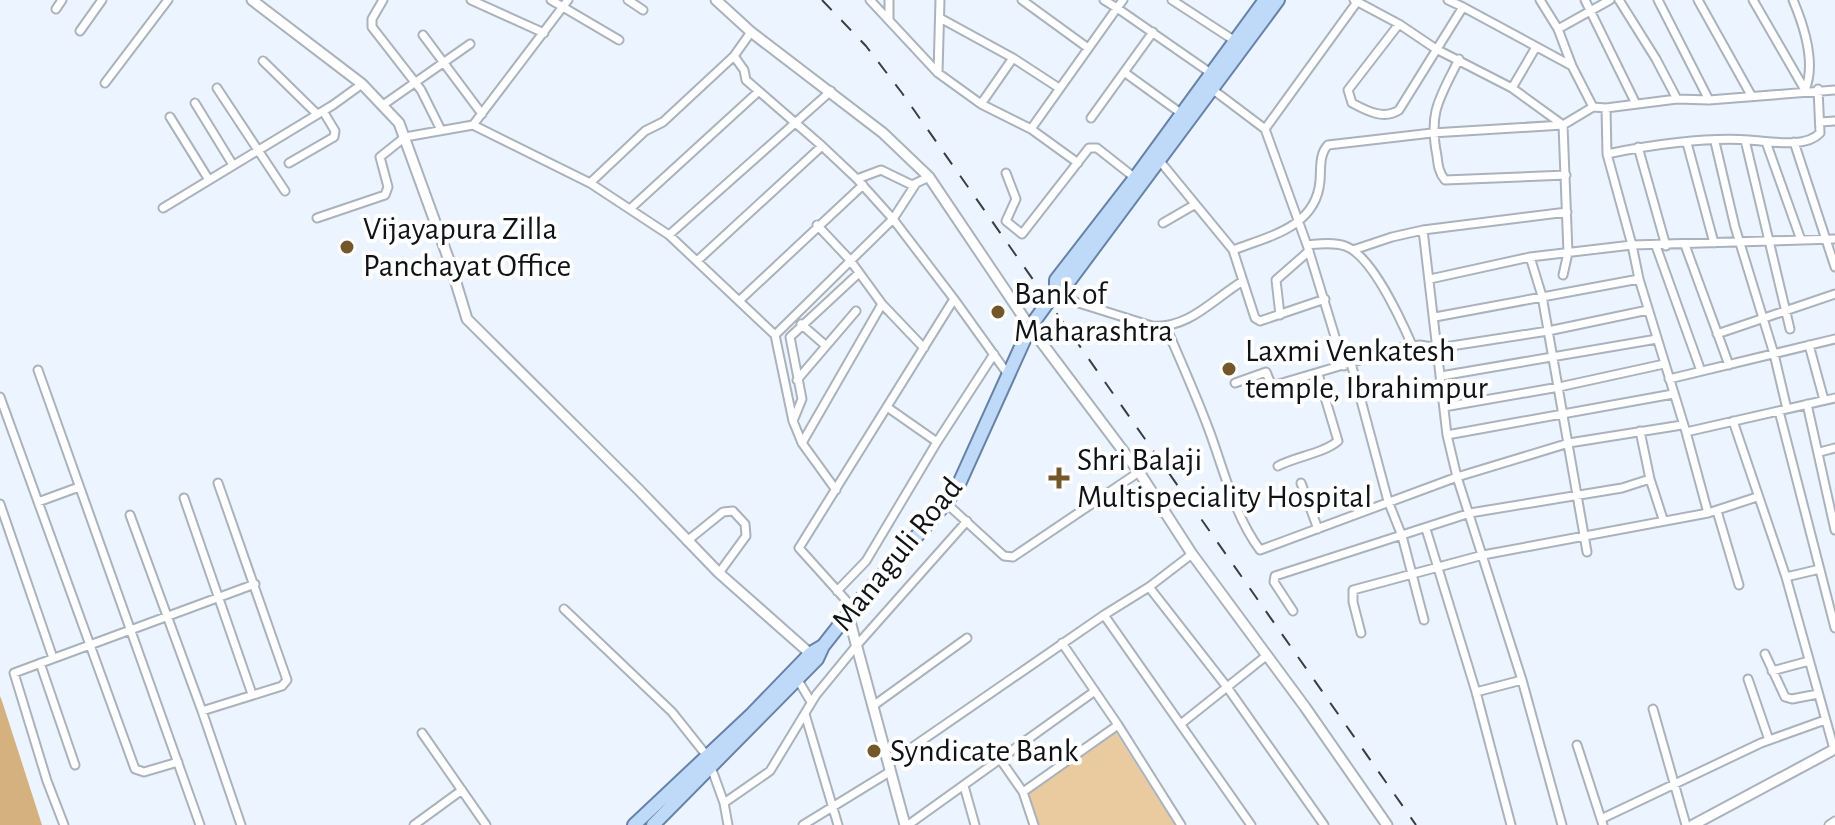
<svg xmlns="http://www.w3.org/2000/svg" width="1835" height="825" font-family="'Alegreya Sans',sans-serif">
<rect width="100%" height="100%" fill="#ecf4ff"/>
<path fill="#eacb9f" d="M1115,731L1175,825H1038L1028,793Z"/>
<path fill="#d4b17e" d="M0,696L2,701L42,825H0Z"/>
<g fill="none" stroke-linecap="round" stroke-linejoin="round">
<g stroke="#aab2bc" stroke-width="11">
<path id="minor" d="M383,0L372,19V27L421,90L441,130
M471,0L544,33
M551,0L619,40
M628,0L643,10
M870,0L938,73L981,104L1013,58L940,18
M1022,0L1088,48
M1104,0L1117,8L1123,0
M1172,0L1235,41
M1354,0L1399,24L1436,49L1512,88L1563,125L1593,107L1606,108L1677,99L1709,100L1835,90
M1540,0L1558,29
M1585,0L1636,104
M1619,0L1656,59L1677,99
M1658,0L1709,100
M1698,0L1751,95
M1753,0L1805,90
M1793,0C1804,26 1816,64 1805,90
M1463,7L1572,66L1593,107
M56,9L62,0
M889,19V0
M1399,24L1348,90L1352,103C1367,111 1384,120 1399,110L1463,7L1448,0
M80,31L102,0
M751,32L734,56L744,70L746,80L822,146
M423,35L482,114
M1013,58L1059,88
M1459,59C1440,98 1428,111 1437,156C1438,165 1439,173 1445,180L1566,175
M263,61L317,114
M1572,66L1558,29L1610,0
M1124,72L1182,114
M938,73L940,0
M105,83L168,0
M217,88L285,191
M1512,88L1536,47
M1212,89L1265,129L1307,245L1344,366
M195,103L233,165
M981,104L1031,129
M383,105L470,44
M1606,108L1607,154L1632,245L1835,239
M170,117L209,180
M1091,118L1153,32
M1820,122L1835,121
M473,125L568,0
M1265,129L1357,2
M1745,140L1790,329
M1715,142L1735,227L1774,354L1787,409
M1766,142L1801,240
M1794,142L1835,267
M1687,143L1714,243
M1638,147L1666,246
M1607,154C1649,145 1706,137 1749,140C1769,141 1805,149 1820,133L1818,89
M1159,160L1233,250
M289,163L334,137L335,131L323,111
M1078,163L1031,129L1117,8L1212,74
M1006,173L1016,199L1006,221L1022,234L1089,148H1097L1135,178
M929,177L912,185L881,170L857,179L893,219L954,299
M590,183L645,131L663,122L734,56
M163,208L333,105L362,84
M631,208L758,92
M317,218L385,195L388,187L380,157L405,137L473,125L590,183L669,235L775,335L793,421L802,443L836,490
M1163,223L1194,205
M817,225L850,260L882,304
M1423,230L1567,212
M669,235L831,91
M1307,245C1319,244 1333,242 1345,246C1372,255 1401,320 1412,345
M1685,245L1729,365
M1656,246L1701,371
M1353,250L1392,237L1423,230L1447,435L1457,477L1522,680L1562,825
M1530,257L1542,296L1587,552
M697,261L822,146L857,179
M1430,279L1530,257L1632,245L1639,279L1435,317
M1639,279L1686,432L1835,398
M1243,281L1255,318L1260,321L1325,299
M1053,295L1152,326C1189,329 1213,299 1243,281L1233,250C1270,236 1316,227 1320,181C1321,169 1319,154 1328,145L1432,133L1563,125L1568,253L1563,275
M740,300L863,185
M1280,315L1276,280L1309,251
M801,324L825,345
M1166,327C1181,362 1196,395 1209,430C1224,470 1234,515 1260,550L1457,477L1569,443L1682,425
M1717,334L1835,294
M775,335L893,219L915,185
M1809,345L1824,400
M1351,363L1388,501L1402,536L1424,620
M38,370L200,825
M1441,376L1657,339
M1669,379L1835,339
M797,380L856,311
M1235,383L1266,372L1272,386L1404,347L1420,345L1438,348L1548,331L1648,310
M0,397L135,769L144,772L178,762
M1807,404L1835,530
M887,407L937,442
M1444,407L1559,387L1664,364
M1779,411L1835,628
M793,421L802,399L790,337L859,273
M1733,421L1786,577L1820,569
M1640,431L1650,479L1663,519
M1686,432L1708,513L1757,497
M1447,435L1673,394
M802,443L882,304L924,348
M1820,452L1835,448
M1278,466C1297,456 1322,454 1338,441L1318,374
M1301,483L1318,529
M184,498L252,694
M38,502L79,487
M946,503L1004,556L1013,557L1139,472
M0,504L53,658
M1717,511L1739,585
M130,515L202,711L241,825
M1426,529L1476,692L1511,825
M687,541L723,512L733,511L745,524L746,536L719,573
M1192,554L1149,587L1104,615L1251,825
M1786,577L1834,749
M1149,587L1227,687L1324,825
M837,591L866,561L937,442L994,354
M853,608L799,548L954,299L1007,373
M564,609L672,712L707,756L724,803L728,825
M1293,611L1274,582L1275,576L1470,513L1622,488L1650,479
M1361,633L1353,602V590L1483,555L1708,513
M1062,643L1118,725
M1765,654L1785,697L1792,699L1818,694
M40,663L75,765
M1772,671L1809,661
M1748,679L1769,740
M798,680L811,702
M1476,692L1522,680
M873,706L967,638
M1653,709L1686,825
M202,711L282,686L287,680L218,483
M805,714L838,825
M1182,723L1266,656
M422,733L486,825
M1577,745L1603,825
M1000,759L1023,792
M888,764L1104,615
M964,786L975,825
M724,803L770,771L816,695L857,645L967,521
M1601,819L1761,743L1825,720
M64,825L47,781L14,673L255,584
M414,825L462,790
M803,825L891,771
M908,825L1095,691
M1034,825L1023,792L1118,725L1181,825
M1829,825L1835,821"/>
</g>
<g stroke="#aab2bc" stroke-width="13">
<path id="tertiary" d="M252,0L362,84L399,123L450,263L467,319L639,490L719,573L814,657
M716,0L751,32L883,133L929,177L1030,327L1139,472L1192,554L1305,707L1387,825
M848,614L905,825
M1693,825L1835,749"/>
</g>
<g stroke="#6682a7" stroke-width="16">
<path id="primary" d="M1056,291V280L1135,178L1265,0
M634,825L752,714L811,653L823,646
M653,825L817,659L823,646L853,608L946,503L958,486L1030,327L1056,291L1064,288L1278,0"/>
</g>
<use href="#minor" stroke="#fff" stroke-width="7"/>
<use href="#tertiary" stroke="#fff" stroke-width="9"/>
<use href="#primary" stroke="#bfd9f9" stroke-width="12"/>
<path stroke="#393d43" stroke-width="2" stroke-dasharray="14 14" stroke-linecap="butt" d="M822,0L866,46L902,93L1416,825"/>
</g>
<g fill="#73572a" stroke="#fff" stroke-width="3">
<circle cx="347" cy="247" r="8"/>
<circle cx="998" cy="312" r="8"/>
<circle cx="1229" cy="369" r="8"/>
<path d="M1055 466h8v8h8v8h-8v8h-8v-8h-8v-8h8z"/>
<circle cx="874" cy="751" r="8"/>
</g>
<g text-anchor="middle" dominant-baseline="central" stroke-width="8" stroke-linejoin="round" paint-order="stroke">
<g font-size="32" fill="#0f1216" stroke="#fff" text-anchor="start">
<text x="363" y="229">Vijayapura Zilla<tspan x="363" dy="37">Panchayat Office</tspan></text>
<text x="1014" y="294">Bank of<tspan x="1014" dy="37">Maharashtra</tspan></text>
<text x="1245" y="351">Laxmi Venkatesh<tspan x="1245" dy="37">temple, Ibrahimpur</tspan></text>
<text x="1077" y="460">Shri Balaji<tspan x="1077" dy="37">Multispeciality Hospital</tspan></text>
<text x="890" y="751">Syndicate Bank</text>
</g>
<g font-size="32" fill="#0f1216" stroke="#fff">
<text transform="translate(897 554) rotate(-51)">Managuli Road</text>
</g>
</g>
</svg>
